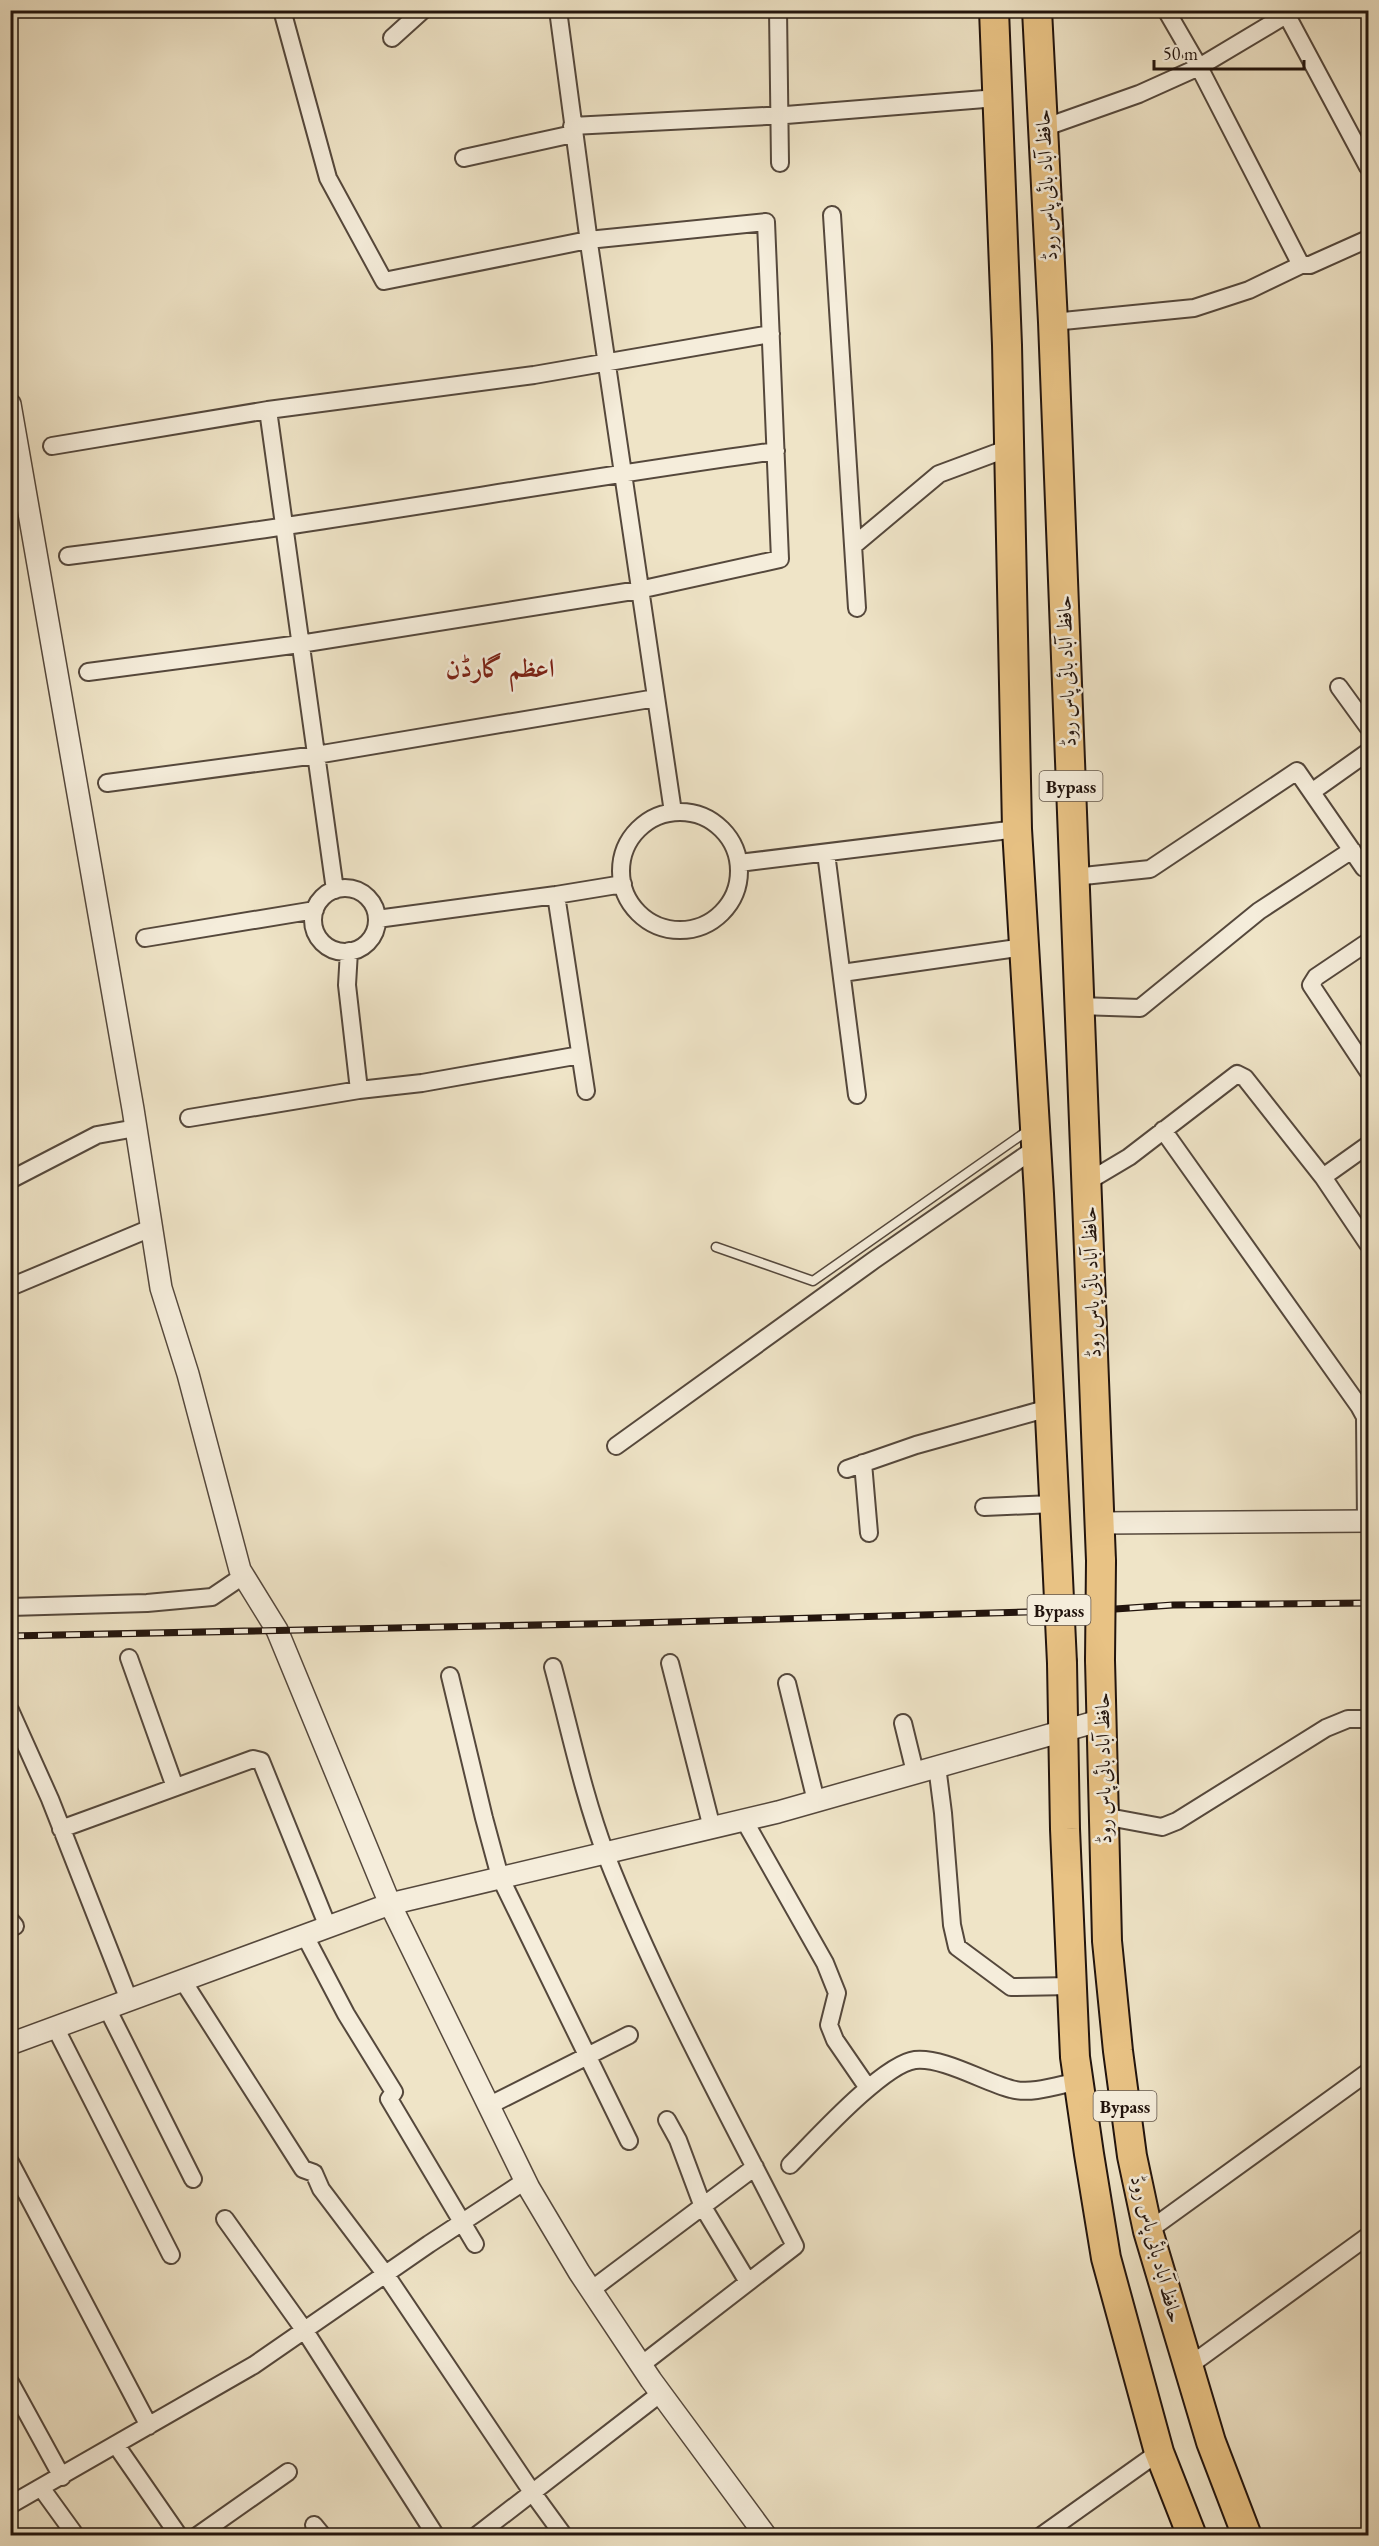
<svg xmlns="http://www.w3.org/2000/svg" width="1379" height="2546" font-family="'EB Garamond',Amiri,serif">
<rect width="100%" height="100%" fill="#efe4c7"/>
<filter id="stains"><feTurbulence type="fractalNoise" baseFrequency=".00333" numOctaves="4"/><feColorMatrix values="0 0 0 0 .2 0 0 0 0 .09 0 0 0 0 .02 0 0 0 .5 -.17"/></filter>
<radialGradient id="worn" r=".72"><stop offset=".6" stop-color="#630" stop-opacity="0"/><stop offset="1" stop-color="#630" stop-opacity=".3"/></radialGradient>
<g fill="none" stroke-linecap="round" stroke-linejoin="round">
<g stroke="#55483c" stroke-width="11">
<path id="service" d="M716,1247L813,1281L1030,1129"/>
</g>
<g stroke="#55483c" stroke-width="20">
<path id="minor" d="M558,10L590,250L673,812
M778,10L780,163
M1166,10L1199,67L1301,265H1310L1368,239
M1284,10L1368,167
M392,38L423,10
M572,126L786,115L997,98
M1043,128L1139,94L1199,67L1286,15
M464,158L573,134
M832,215L857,608
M1053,322L1194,308L1249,290L1301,265
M268,410L335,890
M52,446L268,410L534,375L771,334
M853,546L939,474L1009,448
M68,556C305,527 540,484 776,451
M88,672L300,644L639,590L780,559L766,222L588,240L384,281L328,178L282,10
M1339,687L1368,727
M107,783L316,755L656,698
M1313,791L1368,752
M621 871a59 59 0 1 1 118 0a59 59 0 1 1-118 0Z
M826,853L857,1095
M739,863L1017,829
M1074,877L1150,869L1297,771L1364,868
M313 920a32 32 0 1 1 64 0a32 32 0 1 1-64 0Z
M556,895L586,1091
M377,919L556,895L623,884
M145,938L315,910
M1368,942L1316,977L1311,985L1368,1071
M349,951L347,985L359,1090
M842,973L1024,947
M1079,1006L1140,1008L1259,911L1352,850
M189,1118L359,1090L422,1083L580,1055
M1163,1130L1359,1406L1365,1417L1366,1521
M1323,1177L1368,1145
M10,1180L97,1135L136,1128
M1087,1182L1129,1157L1237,1074L1245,1078L1323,1177L1368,1244
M15,1285L151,1228
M616,1446L874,1260L1036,1148
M863,1463L869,1533
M847,1469L916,1445L1049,1408
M984,1507L1054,1504
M10,1607L147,1603L212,1597L243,1576
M129,1658L175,1787
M670,1663L712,1828
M553,1667C570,1730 583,1794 606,1855C659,1990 730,2117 795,2246L641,2365
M450,1676L484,1818L500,1877L629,2141
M787,1683L816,1801
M10,1710L50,1799L129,2000
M903,1723L915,1772
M937,1766L943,1813L952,1925L957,1947L1011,1987L1072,1986
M1103,1816L1162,1827L1177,1821L1326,1728L1348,1719H1368
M744,1820L825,1963L837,1993L829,2025L835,2040L868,2088
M61,1829L253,1759L261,1761L328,1927
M10,1920L15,1926
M305,1936L346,2014L394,2092L389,2099L475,2244
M183,1981L303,2169L314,2173L321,2189L386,2275L532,2492L564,2536
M107,2008L193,2179
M55,2027L171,2255
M488,2106L629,2035
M667,2120L678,2140L703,2207L748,2282
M10,2162L149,2426
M790,2165C814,2141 883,2064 915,2060C943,2057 984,2082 1011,2089C1031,2095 1059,2085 1079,2081
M225,2219L305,2331L436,2536
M1148,2231L1368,2072
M591,2290L755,2167
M1189,2366L1368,2236
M10,2382L62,2477
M116,2445L179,2536
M42,2489L76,2536
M10,2505L254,2365L429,2244L525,2181
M314,2525L323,2536
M197,2536L288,2472
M476,2536L661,2393
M1041,2536L1159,2452"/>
</g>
<g stroke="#55483c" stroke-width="24">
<path id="tertiary" d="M10,404L133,1109L161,1288L188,1374L240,1570L277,1630L390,1904L529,2188L579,2272L651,2380L766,2536
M1101,1523L1368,1521
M10,2044L390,1904L778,1812L1102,1720"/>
</g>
<g stroke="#22140d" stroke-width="32">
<path id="trunk" d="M994,10L1007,345L1017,829L1039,1194L1057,1557
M1037,10L1053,322L1101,1561
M1100,1660L1107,1941L1118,2051L1132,2156L1148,2231L1211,2442L1247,2536
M1062,1663L1065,1829L1075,2057L1089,2154L1106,2258L1159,2452L1192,2536"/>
</g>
<use href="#service" stroke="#f5eddb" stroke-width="8"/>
<use href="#minor" stroke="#f5eddb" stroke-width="16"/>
<use href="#tertiary" stroke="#f5eddb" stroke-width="21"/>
<use href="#trunk" stroke="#e8c284" stroke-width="28"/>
<g stroke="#22140d" stroke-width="7">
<path id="rail" d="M10,1636L634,1623L1101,1610L1173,1605L1368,1603"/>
</g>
<use href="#rail" stroke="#f5eddb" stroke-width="4.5" stroke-dasharray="14" stroke-linecap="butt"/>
<g stroke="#22140d" stroke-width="32" stroke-linecap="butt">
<path id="trunk-bridge" d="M1057,1557L1062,1663
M1100,1660L1101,1561"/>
</g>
<use href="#trunk-bridge" stroke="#e8c284" stroke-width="28"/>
</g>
<g text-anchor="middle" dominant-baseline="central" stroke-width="5" stroke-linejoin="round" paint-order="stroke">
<g fill="#f5eddb" stroke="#61554b" stroke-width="1.5">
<rect x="1039.5" y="771" width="63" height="30" rx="4.5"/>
<rect x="1027.5" y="1595" width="63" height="30" rx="4.5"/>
<rect x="1093.5" y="2091" width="63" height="30" rx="4.5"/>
</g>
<g font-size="18" font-weight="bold" fill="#22140d">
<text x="1071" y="786">Bypass</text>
<text x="1059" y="1610">Bypass</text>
<text x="1125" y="2106">Bypass</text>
</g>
<g font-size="20" fill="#22140d" stroke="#f5eddb">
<text transform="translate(1046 185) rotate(-93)">حافظ آباد بائی پاس روڈ</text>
<text transform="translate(1066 671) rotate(-92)">حافظ آباد بائی پاس روڈ</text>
<text transform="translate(1091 1282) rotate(-92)">حافظ آباد بائی پاس روڈ</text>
<text transform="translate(1103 1768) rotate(-91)">حافظ آباد بائی پاس روڈ</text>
<text transform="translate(1157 2249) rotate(75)">حافظ آباد بائی پاس روڈ</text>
</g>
<g font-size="26" font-weight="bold" fill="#7a1f14" stroke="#f5eddb">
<text x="500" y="668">اعظم گارڈن</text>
</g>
</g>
<rect width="1379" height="2546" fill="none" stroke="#efe4c7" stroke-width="36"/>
<rect x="12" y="12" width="1355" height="2522" fill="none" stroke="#22140d" stroke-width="3"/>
<rect x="18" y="18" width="1343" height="2510" fill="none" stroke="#22140d" stroke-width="1.5"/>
<path d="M1154 60v9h150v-9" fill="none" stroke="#22140d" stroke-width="3"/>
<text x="1163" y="60" font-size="18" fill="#22140d" stroke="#f5eddb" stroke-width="4.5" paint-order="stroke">50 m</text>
<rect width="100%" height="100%" filter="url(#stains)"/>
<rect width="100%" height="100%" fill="url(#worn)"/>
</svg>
